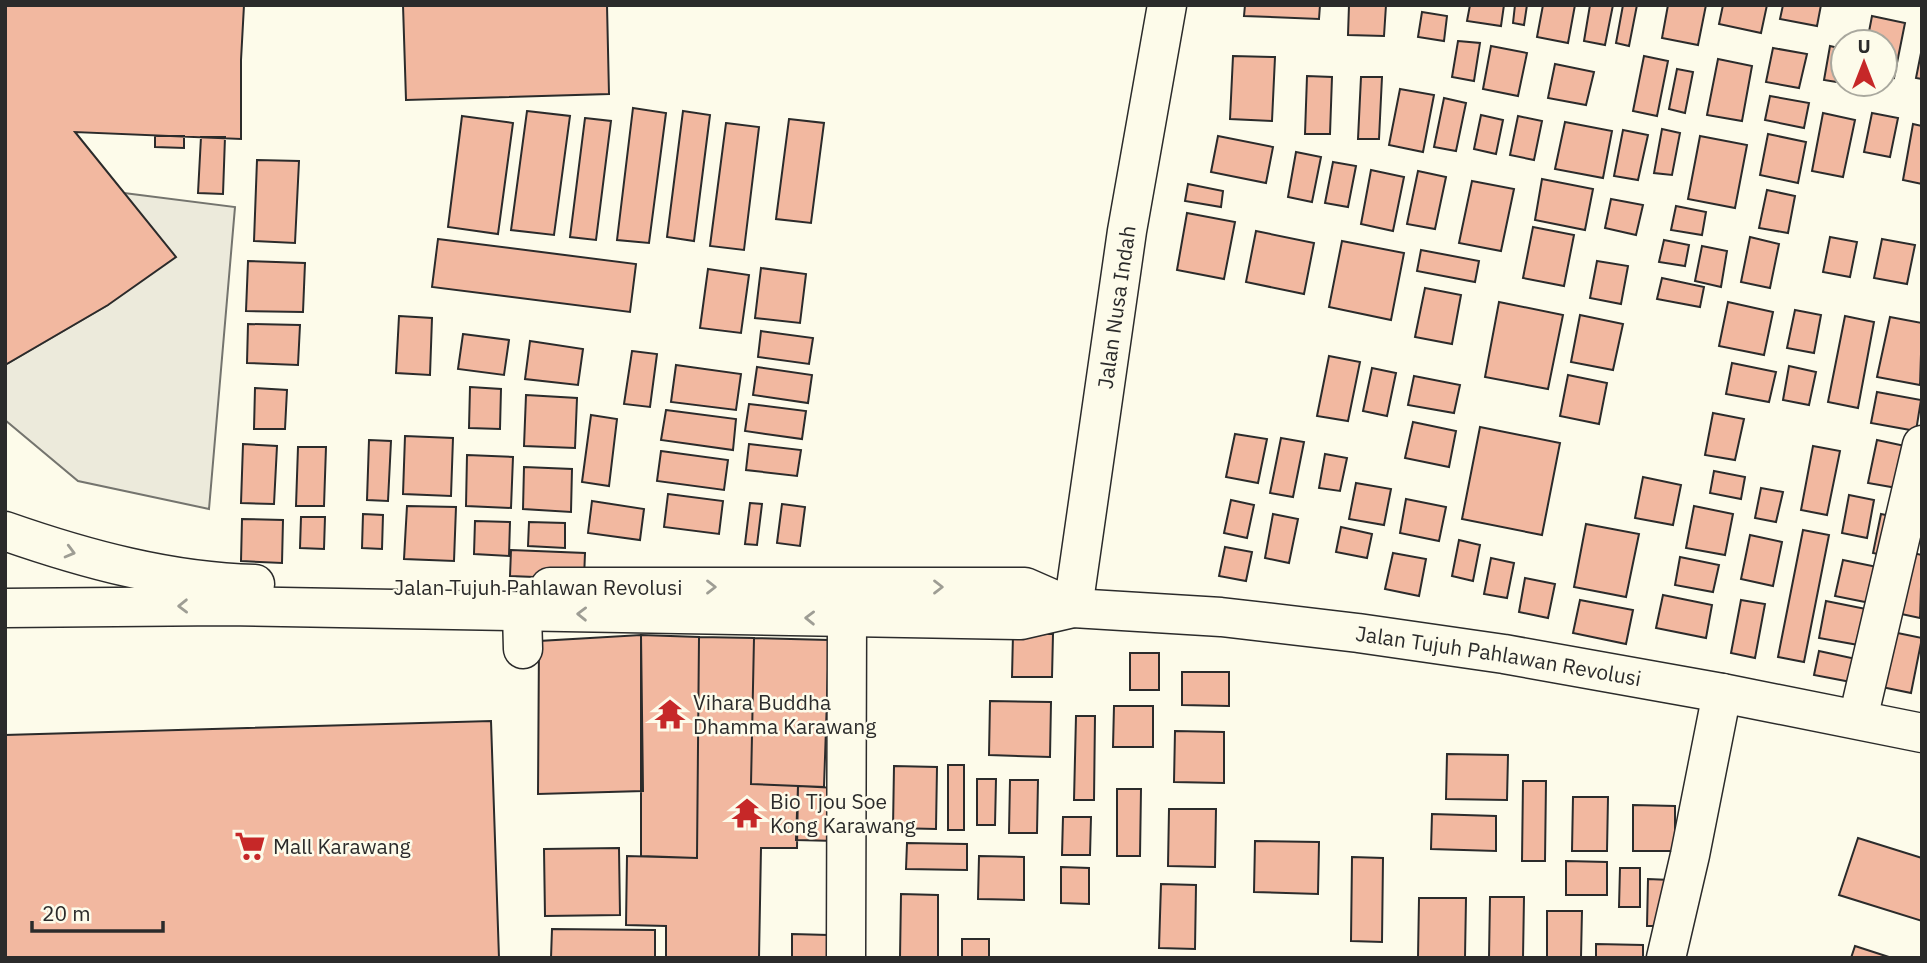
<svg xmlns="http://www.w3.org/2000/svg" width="1927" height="963" font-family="'IBM Plex Sans',sans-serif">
<rect width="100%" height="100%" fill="#fdfbea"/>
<path fill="#eceadb" stroke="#74746e" stroke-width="2" d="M124,193L235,207L209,509L78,481L5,420V365L108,305Z"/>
<path fill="#f2b8a0" stroke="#2b2b2b" stroke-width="2" d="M5,5H244L241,60V139L75,132L176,257L108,305L5,365Z
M403,5H607L609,94L406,100Z
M1245,5H1320L1319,19L1244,16Z
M1349,5H1386L1384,36L1348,35Z
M1470,5H1504L1501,26L1467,21Z
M1515,5H1527L1524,25L1513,23Z
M1543,5H1575L1568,43L1537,37Z
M1590,5H1613L1605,45L1584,41Z
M1623,5H1637L1629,46L1616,43Z
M1668,5H1706L1698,45L1662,38Z
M1723,5H1767L1761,33L1719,24Z
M1783,5H1821L1817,26L1780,19Z
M1422,12L1447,16L1444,41L1418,37Z
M1872,16L1905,23L1894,78L1885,76V42H1867Z
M1458,41L1480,43L1474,81L1452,77Z
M1491,46L1527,53L1518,96L1483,89Z
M1830,46L1843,49V83L1824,80Z
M1773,48L1807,54L1799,88L1766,82Z
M1922,48V79L1916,78Z
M1233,56L1275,57L1272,121L1230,119Z
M1644,56L1668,61L1657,116L1633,111Z
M1718,59L1752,66L1742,121L1707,115Z
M1555,64L1594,72L1586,105L1548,98Z
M1677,69L1693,72L1685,113L1669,109Z
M1307,76L1332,77L1330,134H1305Z
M1361,77H1382L1379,139H1358Z
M1400,89L1434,95L1423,152L1389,145Z
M1770,96L1809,103L1804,128L1765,120Z
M1444,98L1466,103L1456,151L1434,147Z
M633,108L666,113L649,243L617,240Z
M527,111L570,116L554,235L511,230Z
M683,111L710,115L694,241L667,237Z
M1823,113L1855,120L1843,177L1812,171Z
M1872,113L1898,118L1890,157L1864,152Z
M1481,115L1503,120L1496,154L1474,149Z
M462,116L513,123L498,234L448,227Z
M1518,116L1542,121L1534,160L1510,155Z
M585,118L611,121L596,240L570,237Z
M789,119L824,123L811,223L776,219Z
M1565,122L1612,131L1603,178L1555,169Z
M726,123L759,127L744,250L710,246Z
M1913,124L1922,126V184L1903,180Z
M1662,129L1680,133L1672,175L1654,173Z
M1623,130L1648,135L1638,180L1614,176Z
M1768,134L1806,142L1798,183L1760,175Z
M155,136H184V148L155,147Z
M1218,136L1273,147L1266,183L1211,172Z
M1700,136L1747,145L1735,208L1688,199Z
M201,137H225L223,194L198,193Z
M1296,152L1321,157L1312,202L1288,197Z
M257,160L299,161L295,243L254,241Z
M1333,162L1356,166L1348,207L1325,203Z
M1371,170L1404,177L1393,231L1361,224Z
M1418,171L1446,177L1435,229L1407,224Z
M1542,179L1593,189L1585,230L1535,220Z
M1472,181L1514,189L1501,251L1459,243Z
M1188,184L1223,191L1221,207L1185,201Z
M1767,190L1795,196L1788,233L1759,228Z
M1611,199L1643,205L1636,235L1605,228Z
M1676,206L1706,212L1702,235L1671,230Z
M1187,213L1235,222L1224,279L1177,270Z
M1533,227L1574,235L1564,286L1523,278Z
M1256,231L1314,243L1304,294L1246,282Z
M1750,237L1779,244L1770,288L1741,282Z
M1830,237L1857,242L1850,277L1823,272Z
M438,239L636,264L630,312L432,287Z
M1882,239L1915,245L1907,284L1874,278Z
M1664,240L1689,245L1685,266L1659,262Z
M1342,241L1404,253L1391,320L1329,307Z
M1702,246L1727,251L1721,287L1695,281Z
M1421,250L1479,261L1475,282L1417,271Z
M248,261L305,263L303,312L246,311Z
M1597,261L1628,266L1621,304L1590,298Z
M761,268L806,274L800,323L755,318Z
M708,269L749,275L741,333L700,328Z
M1662,278L1704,287L1700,307L1657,299Z
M1425,288L1461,295L1452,344L1415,337Z
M1499,302L1563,315L1548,389L1485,377Z
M1728,302L1773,312L1764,355L1719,346Z
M1795,310L1821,315L1814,353L1787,348Z
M1580,315L1623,324L1613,370L1571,362Z
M399,316L432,318L430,375L396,373Z
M1845,316L1874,322L1858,408L1828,402Z
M1890,317L1922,323L1920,385L1877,377Z
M248,324L300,325L298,365L247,363Z
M761,331L813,338L809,364L758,357Z
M463,334L509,340L504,375L458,369Z
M530,341L583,349L578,385L525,379Z
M632,351L657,354L650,407L624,404Z
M1329,356L1360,362L1348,421L1317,416Z
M1732,363L1776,372L1769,402L1726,394Z
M676,365L741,374L736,410L671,402Z
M1789,366L1816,372L1809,405L1783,400Z
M757,367L812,375L808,403L753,395Z
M1372,368L1396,373L1387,416L1363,411Z
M1568,375L1607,383L1599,424L1560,416Z
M1414,376L1460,385L1454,413L1408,405Z
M470,387L501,389L500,429L469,428Z
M255,388L287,390L285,429H254Z
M1877,392L1921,400L1916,431L1871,423Z
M526,395L577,398L575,448L524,446Z
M749,404L806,411L802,439L745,431Z
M666,410L736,419L733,450L661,440Z
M1713,413L1744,419L1735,460L1705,455Z
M591,415L617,419L609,486L582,482Z
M1413,422L1456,431L1449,467L1405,458Z
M1480,427L1560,443L1542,535L1462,519Z
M1235,434L1267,439L1258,483L1226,477Z
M405,436L453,438L451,496L403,494Z
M1281,438L1304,442L1293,497L1270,493Z
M369,440L391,441L388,501L367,500Z
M1877,440L1905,446L1897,488L1868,483Z
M243,444L277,446L274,504L241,503Z
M749,444L801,450L797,476L746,470Z
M1813,446L1840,451L1827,515L1801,510Z
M298,447H326L324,506H296Z
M661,451L728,460L724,490L657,481Z
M1325,454L1347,458L1340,491L1319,488Z
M467,455L513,457L511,508L466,506Z
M524,467L572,469L571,512L523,509Z
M1714,471L1745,477L1741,499L1710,493Z
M1643,477L1681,485L1673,525L1635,518Z
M1356,483L1391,489L1384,525L1349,519Z
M1761,488L1783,492L1776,522L1755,518Z
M668,494L723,501L719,534L664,527Z
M1849,495L1874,500L1867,538L1842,533Z
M1406,499L1446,507L1439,541L1400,533Z
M1231,500L1254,505L1247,538L1224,533Z
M592,501L644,509L640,540L588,533Z
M750,503L762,504L757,545L745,544Z
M782,504L805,507L800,546L777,543Z
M407,506L456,507L454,561L404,559Z
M1694,506L1733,514L1725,555L1686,548Z
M363,514L383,515L382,549L362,548Z
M1273,514L1298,519L1289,563L1265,558Z
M1881,514L1896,517L1888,556L1873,553Z
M301,517H325L324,549L300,548Z
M242,519L283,520L282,563L241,561Z
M475,521L510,522L509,556L474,554Z
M529,522L565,523V548L528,546Z
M1586,524L1639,534L1626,597L1574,587Z
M1341,527L1372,534L1367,558L1336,552Z
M1803,530L1829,535L1804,662L1778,657Z
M1750,535L1782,542L1773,586L1741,579Z
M1459,540L1480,545L1473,581L1452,576Z
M1225,547L1252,552L1246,581L1219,576Z
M511,550L585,553L584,579L510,576Z
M1904,551L1922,555L1920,618L1892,612Z
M1393,553L1426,559L1419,596L1385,589Z
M1680,557L1719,565L1713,592L1675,585Z
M1491,558L1514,563L1507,598L1484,594Z
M1843,560L1882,568L1875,604L1835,596Z
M1525,578L1555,584L1548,618L1519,612Z
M1663,595L1712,605L1706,638L1656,628Z
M1580,600L1633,610L1626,644L1573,633Z
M1741,600L1765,604L1755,658L1731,653Z
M1826,601L1871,610L1864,646L1819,638Z
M1883,630L1922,638L1911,693L1872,685Z
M1013,634H1053L1052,677H1012Z
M641,635L643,791L538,794L539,641Z
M641,635L699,637L697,858L641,856Z
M699,637L754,638L751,784L798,786L797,848H761L759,958H666V926L626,925L627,856L697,858Z
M754,638L829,640L824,787L751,784Z
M1819,651L1856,659L1851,682L1814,675Z
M1130,653H1159V690H1130Z
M1182,672H1229V706L1182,705Z
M990,701L1051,702L1050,757L989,755Z
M1114,706H1153V747H1113Z
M1076,716H1095L1094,800H1074Z
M491,721L499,958H5V735Z
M1175,731L1224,732V783L1174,782Z
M1447,754L1508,755L1507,800L1446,799Z
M948,765H964V830H948Z
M894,766L937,767L936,829L893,828Z
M977,779H996L995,825H977Z
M1010,780H1038L1037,833H1009Z
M1523,781H1546L1545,861H1522Z
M798,786L837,788L836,841L796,840Z
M1117,789H1141L1140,856H1117Z
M1573,797H1608L1607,851H1572Z
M1633,805L1675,806V851H1633Z
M1169,809H1216L1215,867L1168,866Z
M1432,814L1496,816V851L1431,849Z
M1063,817H1091L1090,855H1062Z
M1858,838L1922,858V921L1839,895Z
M1255,841L1319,842L1318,894L1254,892Z
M907,843L967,844V870L906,869Z
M619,848L620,915L545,916L544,849Z
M979,856L1024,857V900L978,899Z
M1352,857L1383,858L1382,942L1351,941Z
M1566,861L1607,862V895H1566Z
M1061,867L1089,868V904L1061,903Z
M1620,868H1640V907H1619Z
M1648,879L1670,880L1669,926H1647Z
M1161,884L1196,885L1195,949L1159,948Z
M901,894L938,895V958H900Z
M1490,897H1524L1523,958H1489Z
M1419,898H1466L1465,958H1418Z
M1547,911H1582L1581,957H1547Z
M552,929L655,930V958H551Z
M792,934L828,935V958H792Z
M962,939H989V958H962Z
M1596,944L1643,945V958H1596Z
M1855,946L1892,958H1851Z"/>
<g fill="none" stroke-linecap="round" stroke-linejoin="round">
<g stroke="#2b2b2b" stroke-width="41">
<g id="minor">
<path id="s1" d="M1073,608L1127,231L1167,5"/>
<path d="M522,613L523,649"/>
<path d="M1858,719L1922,445"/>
<path d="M846,958L847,618"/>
<path d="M1666,958L1690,855L1722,693"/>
</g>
</g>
<g stroke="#2b2b2b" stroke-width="41">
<g id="major">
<path d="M5,531C85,559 170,582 255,584"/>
<path d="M550,587H1025L1073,608"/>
<path id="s2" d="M5,608L225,606L1021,620L1073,608L1221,617L1358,633L1504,654L1722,693L1922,733"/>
</g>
</g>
<use href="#minor" stroke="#fdfbea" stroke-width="38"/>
<use href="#major" stroke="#fdfbea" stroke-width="38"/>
</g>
<defs><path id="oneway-chevron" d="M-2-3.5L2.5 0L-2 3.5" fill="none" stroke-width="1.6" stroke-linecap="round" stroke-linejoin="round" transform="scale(1.75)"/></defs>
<g stroke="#9e9d94">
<use href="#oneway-chevron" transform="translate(70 552) rotate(15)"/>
<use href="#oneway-chevron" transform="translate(711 587)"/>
<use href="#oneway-chevron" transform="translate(938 587)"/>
<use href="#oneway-chevron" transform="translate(183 606) rotate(179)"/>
<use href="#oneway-chevron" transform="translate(582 614) rotate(-179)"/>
<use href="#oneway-chevron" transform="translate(810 618) rotate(-179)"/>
</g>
<defs>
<g id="temple-bare" transform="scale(2.415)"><path d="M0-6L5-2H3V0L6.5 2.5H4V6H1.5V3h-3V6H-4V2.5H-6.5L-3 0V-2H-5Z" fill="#c62828" stroke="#fdfbea" stroke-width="2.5" paint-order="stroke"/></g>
<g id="supermarket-bare" transform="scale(2.415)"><path d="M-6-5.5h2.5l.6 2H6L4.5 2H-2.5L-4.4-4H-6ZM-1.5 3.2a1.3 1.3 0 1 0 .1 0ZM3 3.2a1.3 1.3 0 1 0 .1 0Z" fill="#c62828" stroke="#fdfbea" stroke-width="2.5" paint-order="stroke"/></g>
</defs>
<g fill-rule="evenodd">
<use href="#temple-bare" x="670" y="714"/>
<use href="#temple-bare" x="747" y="813"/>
<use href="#supermarket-bare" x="250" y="846"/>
</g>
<g text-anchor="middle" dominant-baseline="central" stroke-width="5" stroke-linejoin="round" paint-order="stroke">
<g font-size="21" fill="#2b2b2b" stroke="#fdfbea">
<text stroke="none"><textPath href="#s1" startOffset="304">Jalan Nusa Indah</textPath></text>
<text x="538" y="587">Jalan Tujuh Pahlawan Revolusi</text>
<text stroke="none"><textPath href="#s2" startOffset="1498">Jalan Tujuh Pahlawan Revolusi</textPath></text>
</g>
<g font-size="21" fill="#2b2b2b" stroke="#fdfbea" text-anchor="start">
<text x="693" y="702">Vihara Buddha<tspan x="693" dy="24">Dhamma Karawang</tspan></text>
<text x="770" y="801">Bio Tjou Soe<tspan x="770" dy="24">Kong Karawang</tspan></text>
<text x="273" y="846">Mall Karawang</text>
</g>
</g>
<rect width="1927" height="963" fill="none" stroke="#2b2b2b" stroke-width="14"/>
<g transform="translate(1864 63)"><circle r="33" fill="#fdfbea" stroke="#a9a89e" stroke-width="2"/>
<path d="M0-5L12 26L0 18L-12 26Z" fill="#c62828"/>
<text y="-10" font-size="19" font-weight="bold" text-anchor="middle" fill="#2b2b2b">U</text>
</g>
<path d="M32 921v10h131v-10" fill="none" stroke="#2b2b2b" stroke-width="3.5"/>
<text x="42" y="921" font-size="21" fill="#2b2b2b" stroke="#fdfbea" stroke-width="5" paint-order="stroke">20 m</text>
</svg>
